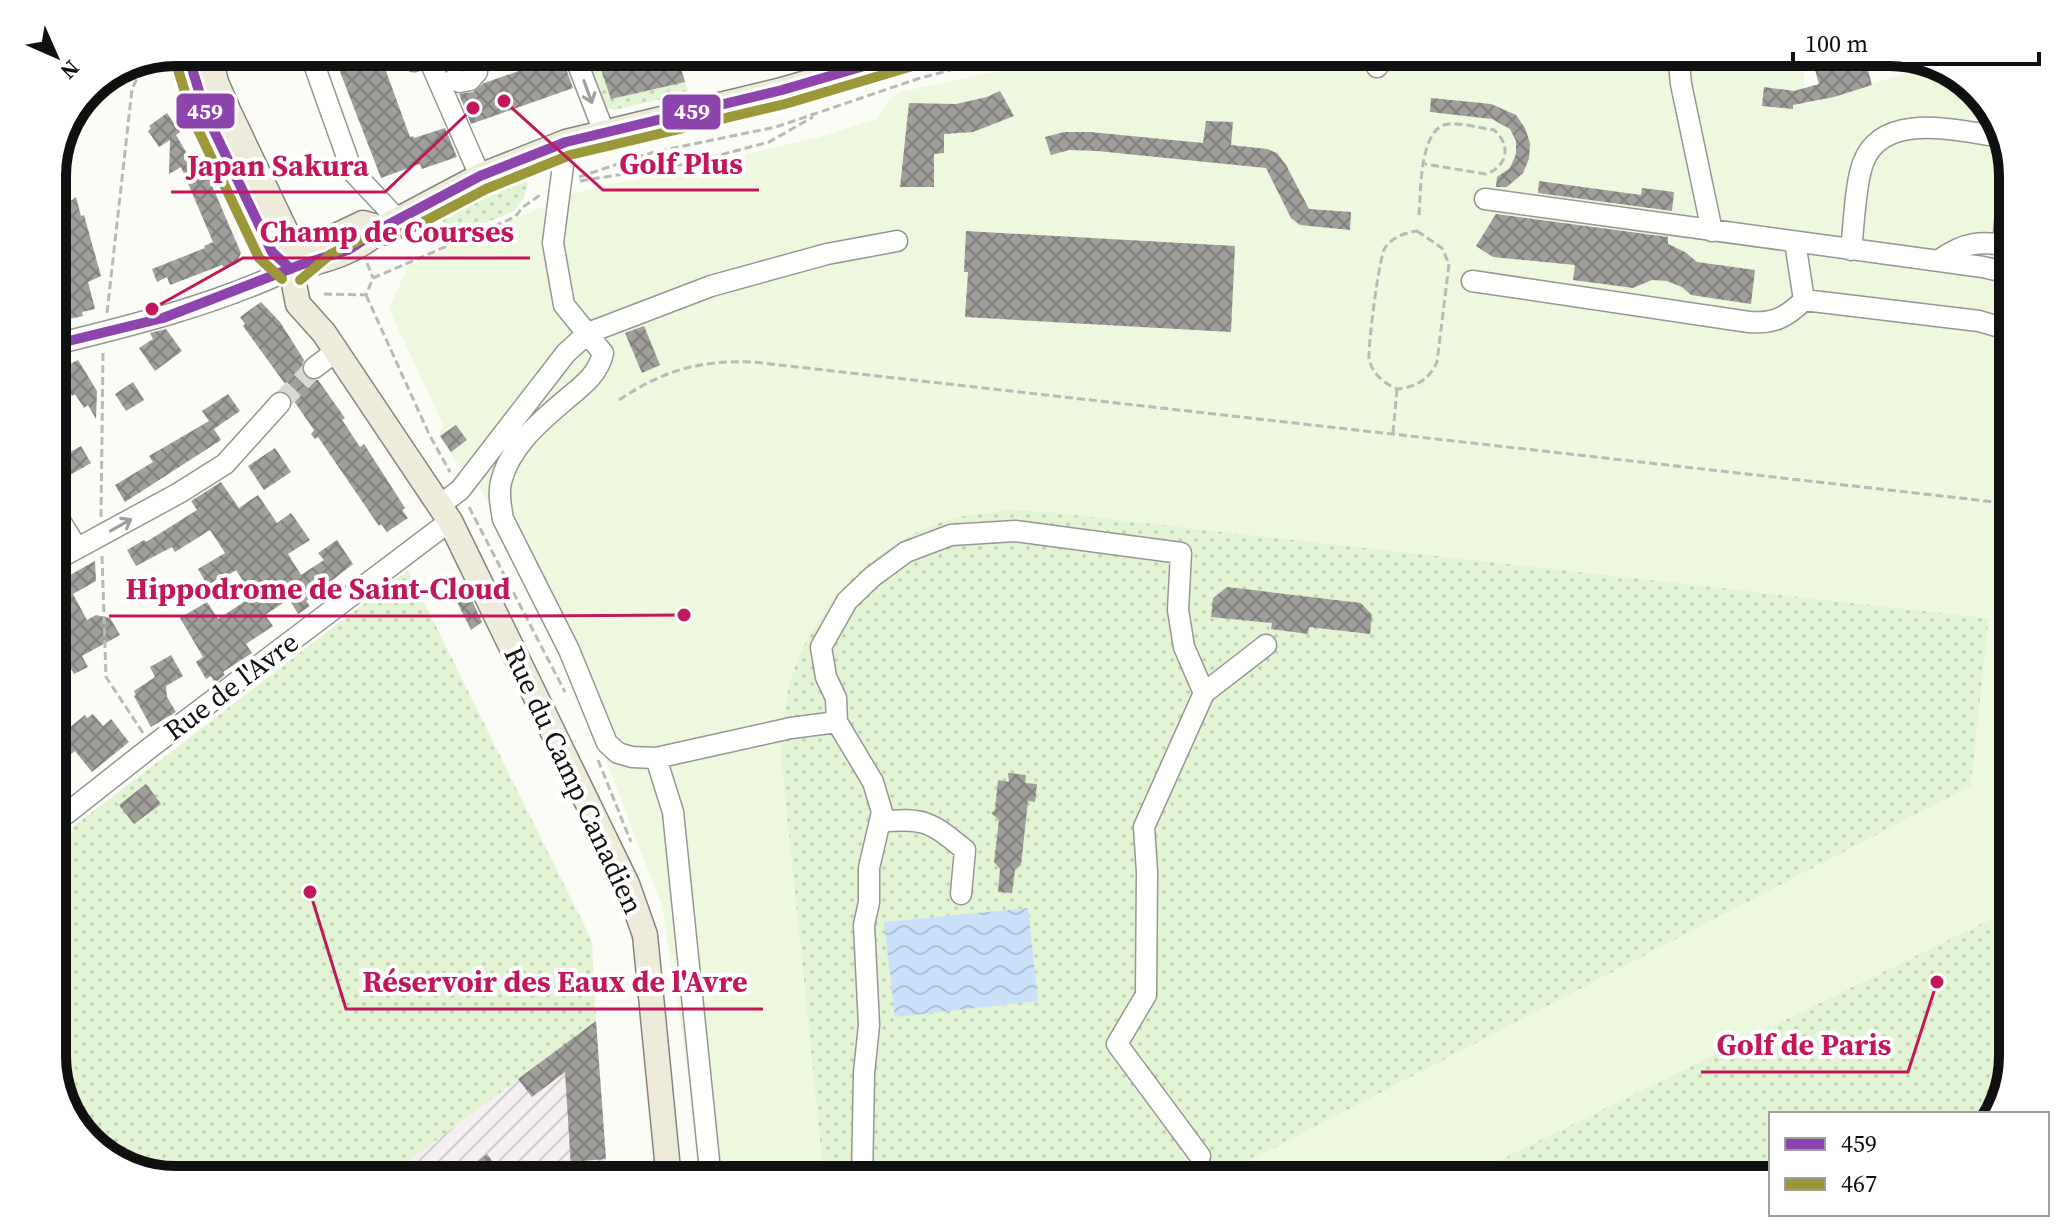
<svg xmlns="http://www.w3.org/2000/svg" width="2065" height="1232" font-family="'Source Serif 4',serif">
<defs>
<pattern id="industrial-furrows" width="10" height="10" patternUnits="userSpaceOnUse" patternTransform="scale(2)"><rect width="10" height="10" fill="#f5eff2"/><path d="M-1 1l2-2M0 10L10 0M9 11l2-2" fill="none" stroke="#d1ccce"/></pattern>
<pattern id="grass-dots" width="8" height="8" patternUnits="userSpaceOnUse" patternTransform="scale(2)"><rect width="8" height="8" fill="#e2f4d4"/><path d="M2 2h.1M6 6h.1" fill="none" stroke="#c1d0b5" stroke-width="1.8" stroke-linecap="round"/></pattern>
<pattern id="water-waves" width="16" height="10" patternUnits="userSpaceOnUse" patternTransform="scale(2)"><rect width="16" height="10" fill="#c9e1fa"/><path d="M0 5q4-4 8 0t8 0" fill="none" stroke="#acc0d5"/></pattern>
<pattern id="building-cross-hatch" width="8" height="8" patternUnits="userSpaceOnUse" patternTransform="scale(2)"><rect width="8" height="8" fill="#a09f9b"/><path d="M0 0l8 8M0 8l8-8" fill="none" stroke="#81807d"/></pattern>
</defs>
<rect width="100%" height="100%" fill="#fcfcf6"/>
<path fill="url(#industrial-furrows)" d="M596,1021L607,1180H383L518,1079Z"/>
<path fill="url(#grass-dots)" d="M582,52H676L689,93L614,110L604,107Z
M529,175L524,198L514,211L449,238L442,220Z
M1011,510L1049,512L1989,618L1971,786L1255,1158L1228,1180H824L781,758C783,735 783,712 788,690C808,608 879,535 962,516C978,513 995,512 1011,510Z
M408,570L592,941L596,1021L383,1180H176L114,1163L69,1118L52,1064V843Z
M2013,908V1056L1997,1114H1771V1180H1459Z"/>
<path fill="#edf8de" d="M1087,52H1802L1806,105L1933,64L1951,69L1996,114L2013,168V908L1459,1180H1228L1255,1158L1971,786L1989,618L1049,512C1020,510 992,510 963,516C880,532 808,609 788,690C783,712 783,735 781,758L824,1180H700L687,1067L662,906L582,699L542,611L477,481L464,472L439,436L443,424L389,309L408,266L574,193L816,138L877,119L888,101L900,92Z"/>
<path fill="url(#water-waves)" d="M1028,908L1038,1001L895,1017L884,922Z"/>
<path fill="url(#building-cross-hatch)" d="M345,52H379L410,137L413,136L414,138L445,128L457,157L422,169L420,164L381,178L334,56Z
M531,52H560L573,88L471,124L459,94L473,92L484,83L536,65Z
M595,52H676L685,82L611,99Z
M1810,52H1889L1897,54L1887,69L1864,55L1872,85L1834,97L1793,105V109L1762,106L1764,87L1794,91L1819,84Z
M1000,91L1014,116L973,132L944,134V153L934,154V187H900L909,103L956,104L987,97Z
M1431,98L1491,104L1516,115L1525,128L1530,143L1529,159L1523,173L1507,187H1496L1497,177L1510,168L1516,154V141L1510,129L1492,119L1430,112Z
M167,113L180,132L176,135L201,177L207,174L241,253L236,264L224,268L222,265L170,285L167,277L157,282L152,269L205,248L204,246L213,242L181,167L169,174L170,140L159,147L148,131L151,128L149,126Z
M1206,121L1233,122L1231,145L1267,149L1277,153L1286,165L1309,209L1351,212L1350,230L1300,225L1291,218L1266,168L1097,151L1069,150L1051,155L1045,137L1064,132H1090L1203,143Z
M1539,181L1641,195L1642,188L1674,192L1672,211L1538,193Z
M76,197L81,216L84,215L101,276L88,282L95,309L82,312L83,316L56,322L55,320H52V291L71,286L52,215Z
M1496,214L1668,237V244L1685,252L1697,262L1755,270L1751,304L1691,295L1682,287L1667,281L1652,280L1633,288L1573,280L1575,265L1493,257L1476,246Z
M966,231L1235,246L1231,332L965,317L968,272H964Z
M261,302L280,322L304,360L301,369L303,375L310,380H318L345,418L342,420L360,447L364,444L405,508L402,510L408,518L387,532L381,524L379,526L318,437L315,439L311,434L314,430L289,394L291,392L243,326L245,324L240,317Z
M644,326L660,365L642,373L625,333Z
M166,329L182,351L155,371L139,348L153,339L150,333Z
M78,360L97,391L96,419L88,405L84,408L75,394L72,396L68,391L52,401V373Z
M133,382L144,400L126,411L115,394Z
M228,394L240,411L214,429L221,440L125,502L115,485L153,462L149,456L209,421L202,411Z
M456,425L467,440L451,452L440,436Z
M52,437L63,456L81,446L91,463L63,479L69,488L58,494L52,485Z
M275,448L291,472L264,490L248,466Z
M221,482L239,508L258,495L277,523L291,513L310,540L288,554L301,575L324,560L318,553L337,540L353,564L306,601L310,606L298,614L289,599L265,615L273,626L246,644L252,653L223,672L225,675L215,683L211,676L206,679L196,662L203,657L180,618L207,602L218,619L253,596L236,570L209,588L198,569L225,553L210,530L175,552L172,547L136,566L127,550L144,540L146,542L197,510L191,501Z
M95,561L96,581L73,594L87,620L96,615L110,618L120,635L82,656L88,667L74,674L61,652L67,649L52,623V585Z
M464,583L482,622L471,630L451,590Z
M1227,587L1361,603L1372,615L1370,634L1309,627L1308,634L1271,629L1272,623L1211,617L1213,598Z
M171,655L183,676L166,686L167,697L176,712L151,727L134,696L136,695L134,691L155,677L150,667Z
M93,714L103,726L111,719L129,742L92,772L75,751L52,769V715L65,731L85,715L87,718Z
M1008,773L1026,775L1025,783L1037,784L1035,802L1028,801L1021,865L1015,870L1012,893L998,892L1000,869L994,862L999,820L991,813L995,810L998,780L1009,782Z
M146,784L161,804L134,824L119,805Z
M596,1021L606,1159L583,1161L584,1167L571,1168L565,1072L532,1097L518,1079Z
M487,1154L497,1167L480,1180H452Z"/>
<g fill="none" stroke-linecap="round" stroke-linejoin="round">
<path stroke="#d9d9d4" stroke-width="20" stroke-dasharray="20 10" stroke-linecap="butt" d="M280,403L314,368"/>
<g stroke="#969694" stroke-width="23">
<path id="minor" d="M322,52L311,56L352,171L398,220
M398,52L414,61L437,52
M573,52L604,132
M1678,52L1681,84L1712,231
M428,57L480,176
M1377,67L1389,52
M454,79L460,82L470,80L477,72L474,60L469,52
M566,142L553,243L564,305L603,353C599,372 585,384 570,396C543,419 510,445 501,482C498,494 501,507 503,519L569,650L607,743L618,753L632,757L656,758L791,728L837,722L873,782L882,812L869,868V902L864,925L869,1025L864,1073L862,1180
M1485,199L1983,267L2013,274
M1795,242L1804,300
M2003,244L2011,162
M1851,250C1854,225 1855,185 1863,163C1883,109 1960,132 2003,137
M1938,261C1965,241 1981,241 2013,246
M1472,281L1749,322C1774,324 1787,317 1804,300L1979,321L2013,331
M52,345C134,325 214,305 291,269
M314,368L335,352
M440,505L460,490L566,353L588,333L711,286L827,254L897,241
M52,508L77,548
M52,562L179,493L225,464L280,403
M837,722L836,698L826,677L821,647L847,601L872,577L906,552L951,535L1015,531L1181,553L1178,610L1184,647L1204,693L1266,645
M656,758L673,812L711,1180
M880,822C924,817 931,822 965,850L961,894
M52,825L151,747L450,521
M1200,1156L1117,1044L1146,995L1147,872L1144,827L1204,693
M1492,1180L1504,1174L1518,1180"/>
</g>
<g stroke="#848481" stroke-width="27">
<path id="major" d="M187,52L206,114L272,252L295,274
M209,52L216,82L228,110L290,240L291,269L298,304L324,333L450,521L627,884L645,935L669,1180
M299,262L323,242L363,223L382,228
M291,269C324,260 357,253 382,228L480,176L566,142L782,90L912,52"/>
</g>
<path stroke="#b9b9b8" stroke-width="3" stroke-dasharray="8 4" stroke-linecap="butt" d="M770,52L776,71
M579,177L654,152L776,127L917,79L984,61L1032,52
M580,181L686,164L769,142L813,117
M1419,215C1421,192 1419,126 1449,124C1463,123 1480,128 1494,130C1512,145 1507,167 1486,174L1425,164
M1417,231L1442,248L1449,264L1437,362C1429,380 1416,387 1397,389C1385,384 1371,373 1369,358C1368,346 1379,256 1385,248C1392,237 1405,233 1417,231Z
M367,263L373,278
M324,294L366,295L373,278L515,217L523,207L543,193
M366,295L429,434L450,472
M107,313L132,89L143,66
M619,400C664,370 699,360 753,362L2013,504
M1393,433L1397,389
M469,507L565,692
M101,517L103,352
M102,556L106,677L143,733
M598,760L631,842"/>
<use href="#minor" stroke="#fffffe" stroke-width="20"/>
<use href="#major" stroke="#eeebda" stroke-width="24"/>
<g stroke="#fff" stroke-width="16">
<path id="bus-1" d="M187,52L206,114L272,252L291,269
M52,345L163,318L300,265L348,250L382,228L480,176L566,142L782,90L912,52"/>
</g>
<g stroke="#fff" stroke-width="16">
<path id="bus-2" d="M174,56L193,119L259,258L282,279
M300,280L331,254L364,238L387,241L486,189L570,155L785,104L916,65"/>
</g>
<use href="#bus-1" stroke="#8e44ad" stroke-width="10"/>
<use href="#bus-2" stroke="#9b983a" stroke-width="10"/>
</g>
<defs><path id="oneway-shaft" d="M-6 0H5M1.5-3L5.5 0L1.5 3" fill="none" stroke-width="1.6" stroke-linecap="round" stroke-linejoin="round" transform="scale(2)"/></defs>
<g stroke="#9f9f9f">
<use href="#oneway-shaft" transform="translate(588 92) rotate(70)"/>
<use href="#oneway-shaft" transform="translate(121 525) rotate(-29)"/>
</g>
<g text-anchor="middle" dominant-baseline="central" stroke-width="8" stroke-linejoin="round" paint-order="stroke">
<g font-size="28" fill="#101010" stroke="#fff">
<text transform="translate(231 686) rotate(-37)">Rue de l'Avre</text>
<text transform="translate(574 780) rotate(65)">Rue du Camp Canadien</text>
</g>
</g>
<path d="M0 0H2065V1232H0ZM176 66H1889A110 110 0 0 1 1999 176V1056A110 110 0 0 1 1889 1166H176A110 110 0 0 1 66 1056V176A110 110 0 0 1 176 66Z" fill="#fff" fill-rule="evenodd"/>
<path fill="none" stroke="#101010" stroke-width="10" d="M176 66H1889A110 110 0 0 1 1999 176V1056A110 110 0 0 1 1889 1166H176A110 110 0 0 1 66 1056V176A110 110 0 0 1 176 66Z"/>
<path fill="none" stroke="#c2185b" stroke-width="3" d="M504 101L603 190H759M473 108L385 192H171M152 309L243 258H530M684 615L526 616H109M310 892L346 1009H763M1937 982L1908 1072H1701"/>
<g fill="#c2185b" stroke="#fff" stroke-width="3">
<circle cx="504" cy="101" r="8"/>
<circle cx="473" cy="108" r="8"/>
<circle cx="152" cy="309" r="8"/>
<circle cx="684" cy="615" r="8"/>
<circle cx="310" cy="892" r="8"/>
<circle cx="1937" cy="982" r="8"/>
</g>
<g font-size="30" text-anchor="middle" font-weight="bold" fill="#c2185b" stroke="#fff" stroke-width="8" stroke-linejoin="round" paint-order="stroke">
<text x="681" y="174">Golf Plus</text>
<text x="278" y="176">Japan Sakura</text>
<text x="387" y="242">Champ de Courses</text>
<text x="318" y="599">Hippodrome de Saint-Cloud</text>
<text x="555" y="992">Réservoir des Eaux de l'Avre</text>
<text x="1804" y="1055">Golf de Paris</text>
</g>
<g stroke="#fff" stroke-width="3">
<rect x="175" y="92" width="61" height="38" rx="8" fill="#8e44ad"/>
<rect x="661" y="93" width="61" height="38" rx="8" fill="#8e44ad"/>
</g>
<g font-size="22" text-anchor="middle" font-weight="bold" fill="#fff">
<text x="205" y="119">459</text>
<text x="692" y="119">459</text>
</g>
<rect x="1769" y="1112" width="280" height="104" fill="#ffffff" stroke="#9f9f9f" stroke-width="2"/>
<rect x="1785" y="1138" width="40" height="12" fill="#8e44ad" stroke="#9f9f9f" stroke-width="2"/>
<text x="1841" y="1152" font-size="24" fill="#101010">459</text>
<rect x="1785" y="1178" width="40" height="12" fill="#9b983a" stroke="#9f9f9f" stroke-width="2"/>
<text x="1841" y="1192" font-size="24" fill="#101010">467</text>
<g transform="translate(56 56) rotate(135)" stroke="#ffffff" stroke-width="6" paint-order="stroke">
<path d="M0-6L14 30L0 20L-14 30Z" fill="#101010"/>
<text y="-12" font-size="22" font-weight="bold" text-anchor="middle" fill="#101010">N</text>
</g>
<path d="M1793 52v12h246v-12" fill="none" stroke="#101010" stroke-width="4"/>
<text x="1805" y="52" font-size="24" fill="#101010" stroke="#ffffff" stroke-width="6" paint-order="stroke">100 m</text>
</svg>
